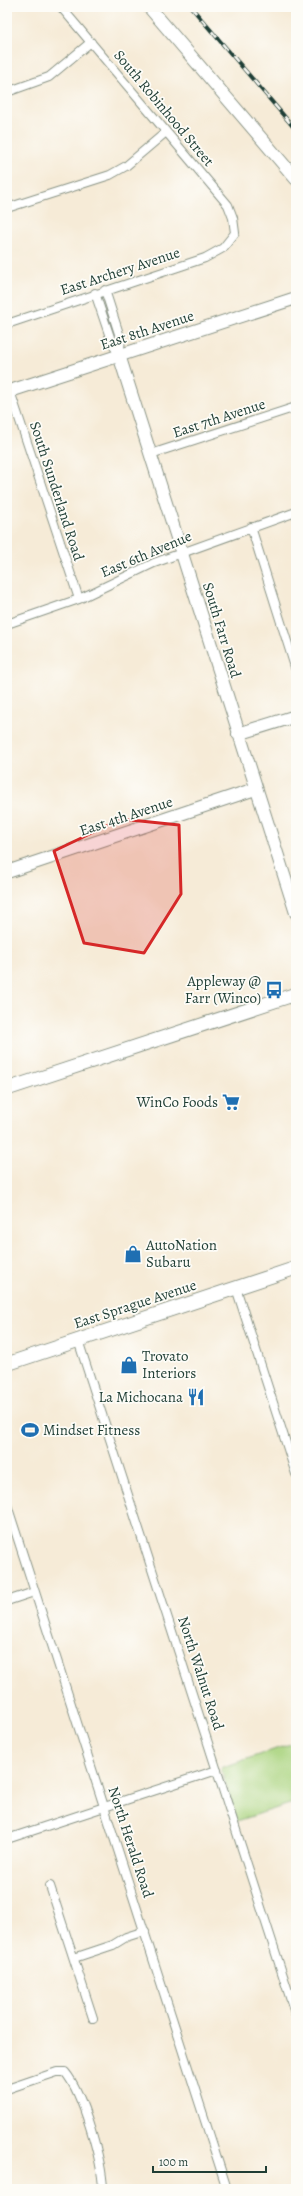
<svg xmlns="http://www.w3.org/2000/svg" width="303" height="2196" font-family="Alegreya,serif">
<rect width="100%" height="100%" fill="#fdfcf7"/>
<filter id="ink" filterUnits="userSpaceOnUse"><feTurbulence type="fractalNoise" baseFrequency=".025" numOctaves="2"/><feDisplacementMap in="SourceGraphic" scale="8" xChannelSelector="R" yChannelSelector="G"/><feConvolveMatrix kernelMatrix="1 2 1 2 8 2 1 2 1" color-interpolation-filters="sRGB"/></filter>
<filter id="wash" filterUnits="userSpaceOnUse"><feTurbulence type="fractalNoise" baseFrequency=".012" numOctaves="4" result="noise"/><feDisplacementMap in="SourceGraphic" scale="16" xChannelSelector="R" yChannelSelector="G"/><feGaussianBlur stdDeviation="0.9" result="paint"/><feColorMatrix in="noise" values="0 0 0 0 0 0 0 0 0 0 0 0 0 0 0 0 0 1.4 0 .05"/><feComposite in="paint" operator="in"/></filter>
<g filter="url(#wash)">
<rect width="100%" height="100%" fill="#f6ebd7"/>
<path fill="#aad480" stroke="#64885a" d="M296,1742V1802L237,1821L221,1768Z"/>
</g>
<g filter="url(#ink)">
<g fill="none" stroke-linecap="round" stroke-linejoin="round">
<g stroke="#8a9486" stroke-width="10">
<path id="street" d="M294,7L296,13
M7,92L49,77L91,42
M7,208L110,175L126,166L166,132
M105,290L121,340L119,355
M95,293L112,343L119,355
M7,324L205,258L223,248L235,233L233,218L228,205L61,7
M10,391L79,599
M151,454L296,407
M251,527L296,670
M7,624L79,599L154,563L296,512
M236,1288L296,1474
M78,1340L296,2016
M7,1505L227,2189
M7,1601L34,1592
M7,1839L217,1770
M50,1886L93,2018
M74,1958L113,1945L126,1937L145,1931
M7,2089L57,2072H65C83,2093 102,2161 103,2189"/>
</g>
<g stroke="#8a9486" stroke-width="14">
<path id="secondary" d="M149,7L296,179
M119,355L296,913
M7,392L296,298
M238,734L296,716
M7,872L255,789"/>
</g>
<g stroke="#8a9486" stroke-width="15">
<path id="primary" d="M7,1089L296,994
M7,1364L296,1268"/>
</g>
<use href="#street" stroke="#fff" stroke-width="8"/>
<use href="#secondary" stroke="#fff" stroke-width="12"/>
<use href="#primary" stroke="#fff" stroke-width="13"/>
<g stroke="#1f3d34" stroke-width="4">
<path id="rail" d="M191,7L296,130"/>
</g>
<use href="#rail" stroke="#fdfcf7" stroke-width="2.5" stroke-dasharray="8" stroke-linecap="butt"/>
</g>
</g>
<path fill="#d62828" fill-opacity="0.2" stroke="#d62828" stroke-width="3" stroke-linejoin="round" d="M121,819L179,825L181,894L144,953L84,943L54,851Z"/>
<defs>
<g id="bus-bare" transform="scale(1.38)"><path d="M-5-6H5V4H4V6H2V4H-2V6H-4V4H-5ZM-3.5-4V0h7V-4ZM-3.5 1.2v1.5H-2V1.2ZM2 1.2v1.5H3.5V1.2Z" fill="#1f6fb2" stroke="#fdfcf7" stroke-width="2.5" paint-order="stroke"/></g>
<g id="supermarket-bare" transform="scale(1.38)"><path d="M-6-5.5h2.5l.6 2H6L4.5 2H-2.5L-4.4-4H-6ZM-1.5 3.2a1.3 1.3 0 1 0 .1 0ZM3 3.2a1.3 1.3 0 1 0 .1 0Z" fill="#1f6fb2" stroke="#fdfcf7" stroke-width="2.5" paint-order="stroke"/></g>
<g id="shop-bare" transform="scale(1.38)"><path d="M-5-2.5h2.3a2.7 3.5 0 0 1 5.4 0H5L5.5 6h-11ZM-1.5-2.5h3a1.5 2.3 0 0 0-3 0Z" fill="#1f6fb2" stroke="#fdfcf7" stroke-width="2.5" paint-order="stroke"/></g>
<g id="restaurant-bare" transform="scale(1.38)"><path d="M-5-6h1v4h1v-4h1v4h1v-4h1v5L-1.5 .5V6h-2V.5L-5-1ZM5-6V6H3V1.5H1.5Q1.5-4 5-6Z" fill="#1f6fb2" stroke="#fdfcf7" stroke-width="2.5" paint-order="stroke"/></g>
<g id="stadium-bare" transform="scale(1.38)"><path d="M0-5a6.5 5 0 1 0 0 10a6.5 5 0 1 0 0-10ZM-3.5-1.8h7v3.6h-7Z" fill="#1f6fb2" stroke="#fdfcf7" stroke-width="2.5" paint-order="stroke"/></g>
</defs>
<g fill-rule="evenodd">
<use href="#bus-bare" x="274" y="990"/>
<use href="#supermarket-bare" x="231" y="1102"/>
<use href="#shop-bare" x="133" y="1254"/>
<use href="#shop-bare" x="129" y="1365"/>
<use href="#restaurant-bare" x="196" y="1397"/>
<use href="#stadium-bare" x="30" y="1430"/>
</g>
<g text-anchor="middle" dominant-baseline="central" stroke-width="3.5" stroke-linejoin="round" paint-order="stroke">
<g font-size="15" fill="#1f3d34" stroke="#fdfcf7">
<text transform="translate(164 108) rotate(50)">South Robinhood Street</text>
<text transform="translate(120 271) rotate(-18)">East Archery Avenue</text>
<text transform="translate(147 330) rotate(-18)">East 8th Avenue</text>
<text transform="translate(219 418) rotate(-18)">East 7th Avenue</text>
<text transform="translate(57 491) rotate(72)">South Sunderland Road</text>
<text transform="translate(146 554) rotate(-23)">East 6th Avenue</text>
<text transform="translate(222 630) rotate(73)">South Farr Road</text>
<text transform="translate(126 816) rotate(-18)">East 4th Avenue</text>
<text transform="translate(135 1304) rotate(-18)">East Sprague Avenue</text>
<text transform="translate(201 1673) rotate(72)">North Walnut Road</text>
<text transform="translate(131 1842) rotate(72)">North Herald Road</text>
</g>
<g font-size="15" fill="#1f3d34" stroke="#fdfcf7" text-anchor="end">
<text x="261" y="981">Appleway @<tspan x="261" dy="17">Farr (Winco)</tspan></text>
<text x="218" y="1102">WinCo Foods</text>
<text x="146" y="1245" text-anchor="start">AutoNation<tspan x="146" dy="17">Subaru</tspan></text>
<text x="142" y="1356" text-anchor="start">Trovato<tspan x="142" dy="17">Interiors</tspan></text>
<text x="183" y="1397">La Michocana</text>
<text x="43" y="1430" text-anchor="start">Mindset Fitness</text>
</g>
</g>
<rect width="303" height="2196" fill="none" stroke="#fdfcf7" stroke-width="24"/>
<path d="M153 2166v6h113v-6" fill="none" stroke="#1f3d34" stroke-width="2"/>
<text x="159" y="2166" font-size="12" fill="#1f3d34" stroke="#fdfcf7" stroke-width="3" paint-order="stroke">100 m</text>
</svg>
